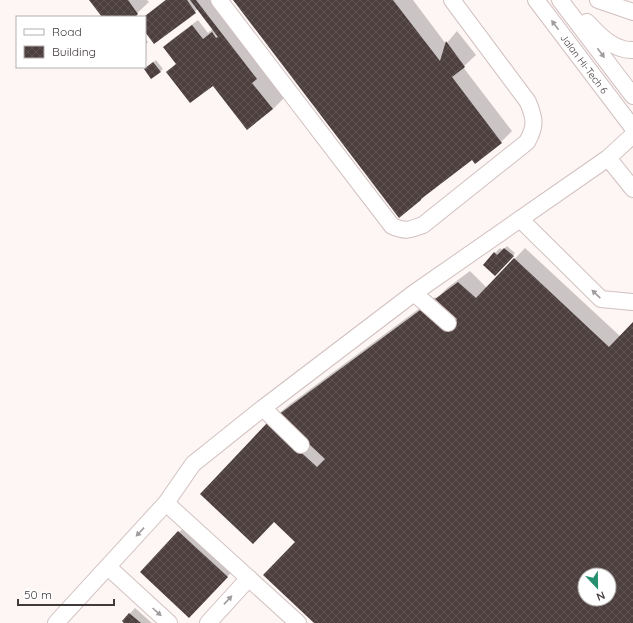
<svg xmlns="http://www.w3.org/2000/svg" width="633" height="623" font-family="Quicksand,sans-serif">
<defs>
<pattern id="building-cross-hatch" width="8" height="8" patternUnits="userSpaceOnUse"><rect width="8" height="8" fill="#4e3f3f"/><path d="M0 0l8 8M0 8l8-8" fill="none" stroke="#605353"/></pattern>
</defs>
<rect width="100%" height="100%" fill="#fdf6f5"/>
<path fill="#0003" fill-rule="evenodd" d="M90,0H147L149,2L133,17H103Z
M165,0H211L284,98L273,109L213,84L168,72L177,63L164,47L170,41L198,20L208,33L213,29L198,9L154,43L145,31V17H144Z
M234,0H413L446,44L457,31L476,55L463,67L512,131L501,142L472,159L428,192L421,200Z
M145,38L148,42L145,45Z
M156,60L163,69L152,78L145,69Z
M507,246L515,253L500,270L495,253L500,248L503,250Z
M525,248L621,337L633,324V623H315L269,422L290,404L435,297L436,299L447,288L470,271L487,288ZM585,575H609V599H585Z
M190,521L238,565L200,606L141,572Z
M135,608L152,623H125L123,621Z"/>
<path fill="url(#building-cross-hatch)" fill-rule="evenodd" d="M89,0H128L138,14L135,17H102Z
M166,0H187L196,13L154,44L145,32V16Z
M190,0H196L257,79L252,83L273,109L247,130L213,86L190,103L166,72L176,64L163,47L192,25L203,39L212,32L216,38L218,37Z
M233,0H393L440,61L446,41L465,67L452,77L502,143L475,164L472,160L421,199V200L399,218Z
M153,62L161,72L151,79L144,69Z
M504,248L514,256L495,276L483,265L494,252L497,255Z
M514,258L609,347L633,322V623H314L263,575L295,542L274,522L253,544L200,494L268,422L317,467L325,459L278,415L423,308L447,329L457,319L435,299L458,282L476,298ZM585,575H609V599H585Z
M178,531L228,577L189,618L140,572Z
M129,613L141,623H124L122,621Z"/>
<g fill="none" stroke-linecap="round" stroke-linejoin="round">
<g stroke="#d2c0c0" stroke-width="18">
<path id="minor" d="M219,0L392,226C406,232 409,230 423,225L527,142C536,126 535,119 528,102L452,0
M536,0L633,128
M560,0L633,96
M598,0L633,12
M587,22C599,35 614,51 633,50
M633,135L608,158L633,189
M520,219L601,299L633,302
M414,293L448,323
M263,408L301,445
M166,503L298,623
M108,567L169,623
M56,623L166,503L193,464L263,408L414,293L608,158
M208,623L249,578"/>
</g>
<use href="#minor" stroke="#fff" stroke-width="16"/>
</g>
<defs><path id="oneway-solid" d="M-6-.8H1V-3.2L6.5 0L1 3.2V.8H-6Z"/></defs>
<g fill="#a09c9c">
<use href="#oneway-solid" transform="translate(555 25) rotate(-127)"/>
<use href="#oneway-solid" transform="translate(601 53) rotate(53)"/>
<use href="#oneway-solid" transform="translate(596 294) rotate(-136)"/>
<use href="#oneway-solid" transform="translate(140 532) rotate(133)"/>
<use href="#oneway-solid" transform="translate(228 600) rotate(-47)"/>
<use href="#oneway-solid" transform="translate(157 612) rotate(42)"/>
</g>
<g text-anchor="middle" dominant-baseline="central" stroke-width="4" stroke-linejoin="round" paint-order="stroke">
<g font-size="10" fill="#423a3a" stroke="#fff">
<text transform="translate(584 64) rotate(53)">Jalan Hi-Tech 6</text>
</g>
</g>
<rect x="16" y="16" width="130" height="52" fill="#ffffff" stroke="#b3b0b0"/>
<rect x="24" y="29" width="20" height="6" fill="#ffffff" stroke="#b3b0b0"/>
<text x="52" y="36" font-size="12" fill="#423a3a">Road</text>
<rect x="24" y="46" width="20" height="12" fill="url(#building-cross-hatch)" stroke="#b3b0b0"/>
<text x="52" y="56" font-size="12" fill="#423a3a">Building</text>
<g transform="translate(597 587) rotate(158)"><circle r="19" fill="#ffffff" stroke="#b3b0b0"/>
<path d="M0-3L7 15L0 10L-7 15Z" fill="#259171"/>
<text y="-6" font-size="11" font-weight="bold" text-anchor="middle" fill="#423a3a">N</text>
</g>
<path d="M18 599v6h96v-6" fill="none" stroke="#423a3a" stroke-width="2"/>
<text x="24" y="599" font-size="12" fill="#423a3a" stroke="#ffffff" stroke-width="3" paint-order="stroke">50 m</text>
</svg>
